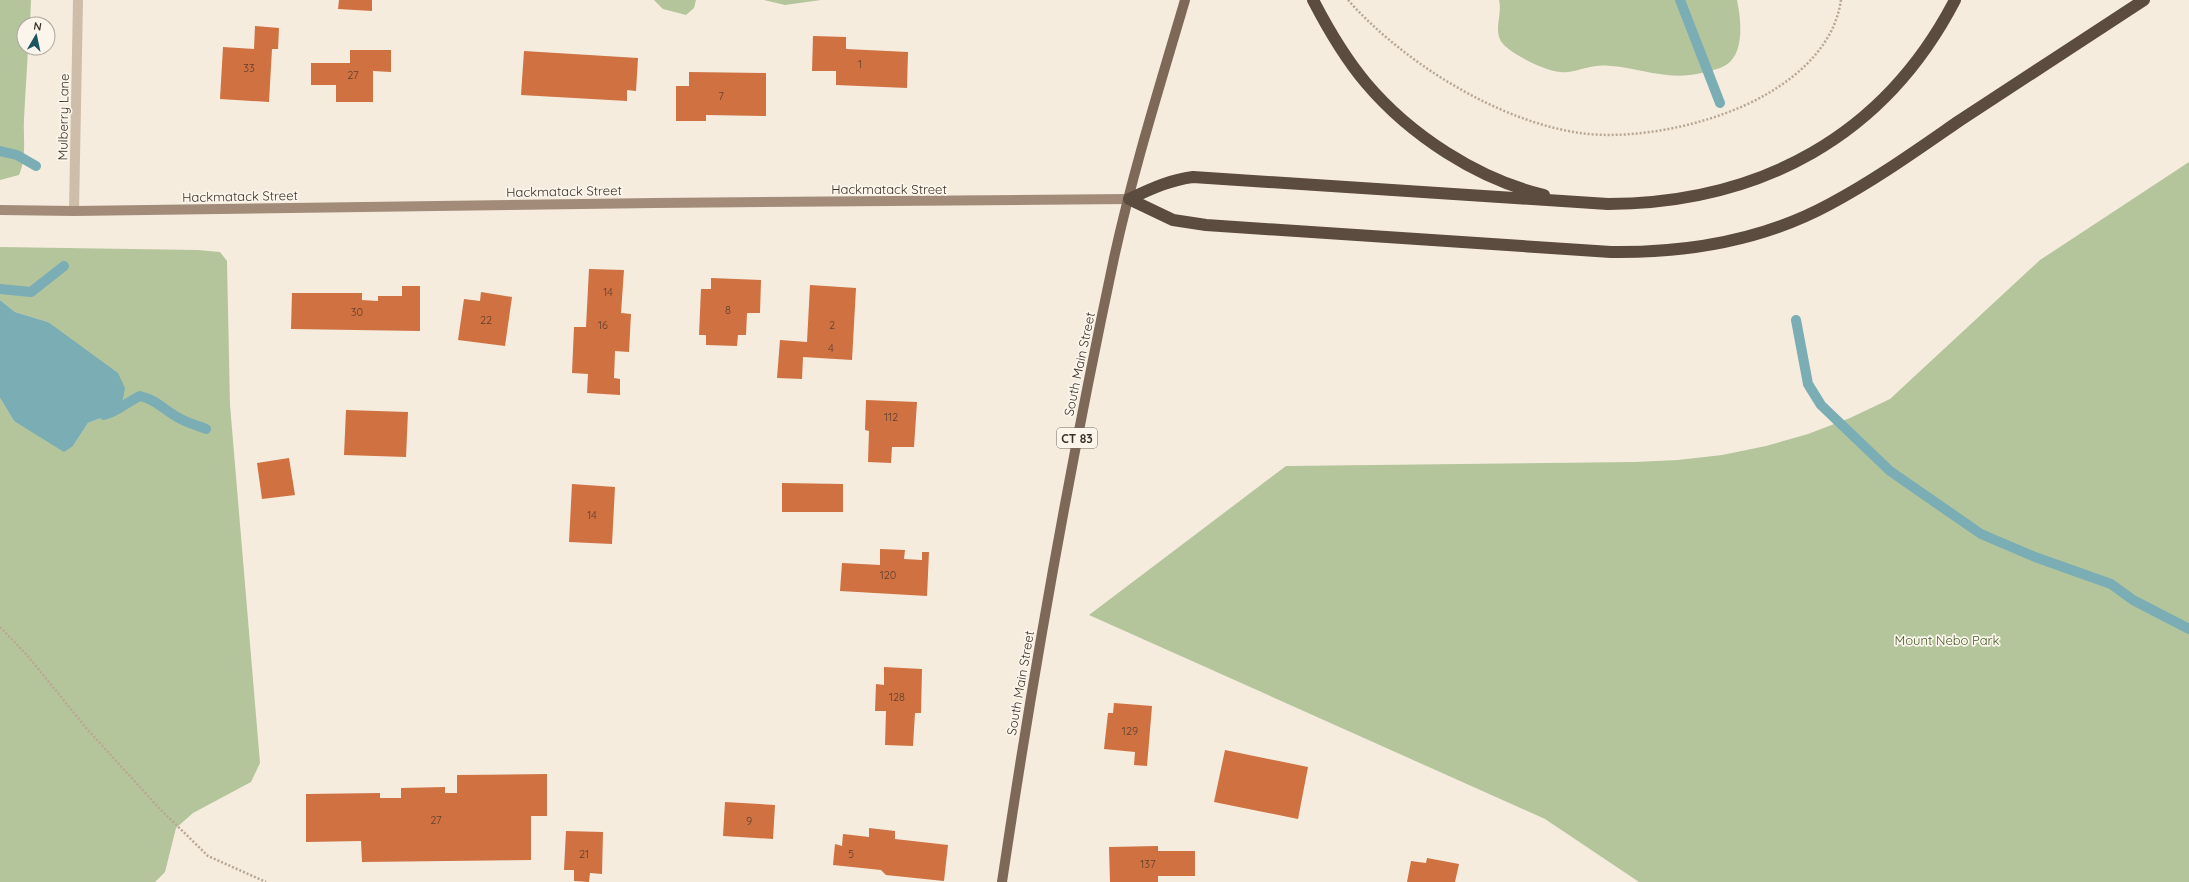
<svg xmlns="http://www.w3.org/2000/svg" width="2189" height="882" font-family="Quicksand,sans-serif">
<rect width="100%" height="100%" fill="#f5ecde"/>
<path fill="#b4c59c" d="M0,0H31L30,24H24V48H28C27,72 25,96 24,120C23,138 27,157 19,175L0,180Z
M654,0H696L694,8L686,15L663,9Z
M764,0H821L785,5Z
M1499,0H1737C1741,19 1745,53 1726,65C1720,69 1712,70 1706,72C1694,75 1679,77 1667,75C1647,73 1629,67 1610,66C1594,64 1583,70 1568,72C1552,75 1517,57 1505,46C1491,33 1503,16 1499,0Z
M2189,162V882H1639L1545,819L1089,615L1286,466L1634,462L1678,460L1722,455L1766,446L1808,434L1850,418L1890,399L2040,260Z
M0,247L198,250L220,252L227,261L230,405L260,763L251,782L193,813L176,828L165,872L155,882H0V398L14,421L73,446L88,423L114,413L48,322L15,312L0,300Z"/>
<path fill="#7aadb4" d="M0,300L15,312L48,322L118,373L125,388L123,399L114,413L88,423L73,446L64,452L14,421L0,398Z"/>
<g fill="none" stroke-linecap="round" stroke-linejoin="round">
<path stroke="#7aadb4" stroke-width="10" d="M1680,0L1720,103
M0,151L17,155L36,166
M0,289L31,292L64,266
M1796,320L1808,384L1821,405L1890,471L1981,534L2035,557L2111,584L2133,600L2189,629
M104,415C117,412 127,402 140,396C157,400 164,410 179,418C187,423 197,425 206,429"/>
</g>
<path fill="#cf7141" d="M339,0H372V11L338,9Z
M255,26L279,28L278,49H272L269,102L220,99L223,47L254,49Z
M813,36L846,37V49L908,52L907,88L836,85V71H812Z
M350,50H391V72L373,71V102H336V85H311V63H350Z
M524,51L638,58L636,91L627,90V101L521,95Z
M689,72L766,73V116L706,115V121H676V86H689Z
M589,269L624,270L621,313L631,314L629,352L615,351L614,378L620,379V395L587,393L588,374L572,373L574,327H586Z
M711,278L761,280L760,313H747L746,335H738L737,346L706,345V335H699L701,289H711Z
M810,285L856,288L852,360L803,357L802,379L777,378L780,340L807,342Z
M402,286H420V331L291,329L292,293H362V300L378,301V296H402Z
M481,292L512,297L505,346L458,340L464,299L480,301Z
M866,400L917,402L914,447H892L891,463L868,462L869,431L865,430Z
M346,410L408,412L406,457L344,455Z
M289,458L295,495L262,499L257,463Z
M782,483L843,484V512H782Z
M572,484L615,487L612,544L569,542Z
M880,549L905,550L904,559L922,560V552H929L927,596L840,591L842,563L880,565Z
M884,667L922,669L921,713H915L913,746L885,745L886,711H875L876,684L884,685Z
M1114,703L1152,706L1147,766L1134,765L1135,752L1104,749L1108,713H1113Z
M1225,750L1308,767L1298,819L1214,802Z
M547,774V816H531V860L362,862L361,841L306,842V794L380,793V798H401V788L445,787V793H457V775Z
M725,802L775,805L773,839L723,836Z
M869,828L895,831V839L948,845L944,881L886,875L881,870L833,865L835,844L842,846L843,834L869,837Z
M566,831L603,832L602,874L590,873L589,882L574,881V870H564Z
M1158,846V851H1195V876H1158V882H1110L1109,847Z
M1427,858L1459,864L1455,882H1407L1411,861L1426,863Z"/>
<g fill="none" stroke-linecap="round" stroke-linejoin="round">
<path stroke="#baa792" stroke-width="2.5" stroke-dasharray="2 2" stroke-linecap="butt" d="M1348,0C1403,62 1497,121 1580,133C1638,141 1717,123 1767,94C1803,73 1835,42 1841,0
M0,627L27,655L87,729L159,808L208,856L266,882"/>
<path stroke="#cebda8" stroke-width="10" d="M74,211L78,0"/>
<path stroke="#a28c79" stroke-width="10" d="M0,210L74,211L655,203L1129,199"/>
<path stroke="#7e6959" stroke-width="10" d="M1002,882C1033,673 1070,465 1114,258C1133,171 1160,85 1185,0"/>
<path stroke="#5c4b3f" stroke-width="12" d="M1313,0C1328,29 1345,58 1366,83C1410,135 1477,179 1544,195
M1129,199L1173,220L1206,225L1611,252C1687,253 1762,241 1830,204C1875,180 1917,150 1959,121C2021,81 2082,40 2144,0
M1129,199C1151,189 1169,180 1193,177L1608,204C1760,203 1884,137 1955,0"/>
</g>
<g text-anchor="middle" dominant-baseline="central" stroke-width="3.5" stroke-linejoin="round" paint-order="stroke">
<g font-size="11" fill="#60402f">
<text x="860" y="64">1</text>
<text x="249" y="68">33</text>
<text x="353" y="75">27</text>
<text x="721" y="96">7</text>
<text x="608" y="292">14</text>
<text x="728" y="310">8</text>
<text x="357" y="312">30</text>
<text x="486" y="320">22</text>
<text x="603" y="325">16</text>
<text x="832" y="325">2</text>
<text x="831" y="348">4</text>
<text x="891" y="417">112</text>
<text x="592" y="515">14</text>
<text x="888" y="575">120</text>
<text x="897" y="697">128</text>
<text x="1130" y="731">129</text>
<text x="436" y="820">27</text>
<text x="749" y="821">9</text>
<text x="584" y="854">21</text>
<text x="851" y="854">5</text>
<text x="1148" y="864">137</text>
</g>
<rect fill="#fbf5eb" stroke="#756b63" stroke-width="1" x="1057" y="428" width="40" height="20" rx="3"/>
<g font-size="12" font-weight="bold" fill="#3b3029">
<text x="1077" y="438">CT 83</text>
</g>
<g font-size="13" fill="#3b3029" stroke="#fbf5eb">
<text transform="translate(63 117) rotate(-89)">Mulberry Lane</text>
<text x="889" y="189">Hackmatack Street</text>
<text transform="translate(564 191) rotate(-1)">Hackmatack Street</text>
<text transform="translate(240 196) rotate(-1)">Hackmatack Street</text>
<text transform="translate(1079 364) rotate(-78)">South Main Street</text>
<text transform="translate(1020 683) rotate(-80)">South Main Street</text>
</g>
<g font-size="13" fill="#455b2b" stroke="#fbf5eb">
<text x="1947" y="640">Mount Nebo Park</text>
</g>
</g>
<g transform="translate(36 36) rotate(9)"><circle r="19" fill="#fbf5eb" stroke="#aea69d"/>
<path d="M0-3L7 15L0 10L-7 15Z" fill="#1b5560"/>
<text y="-6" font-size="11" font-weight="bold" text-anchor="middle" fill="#3b3029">N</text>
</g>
</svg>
